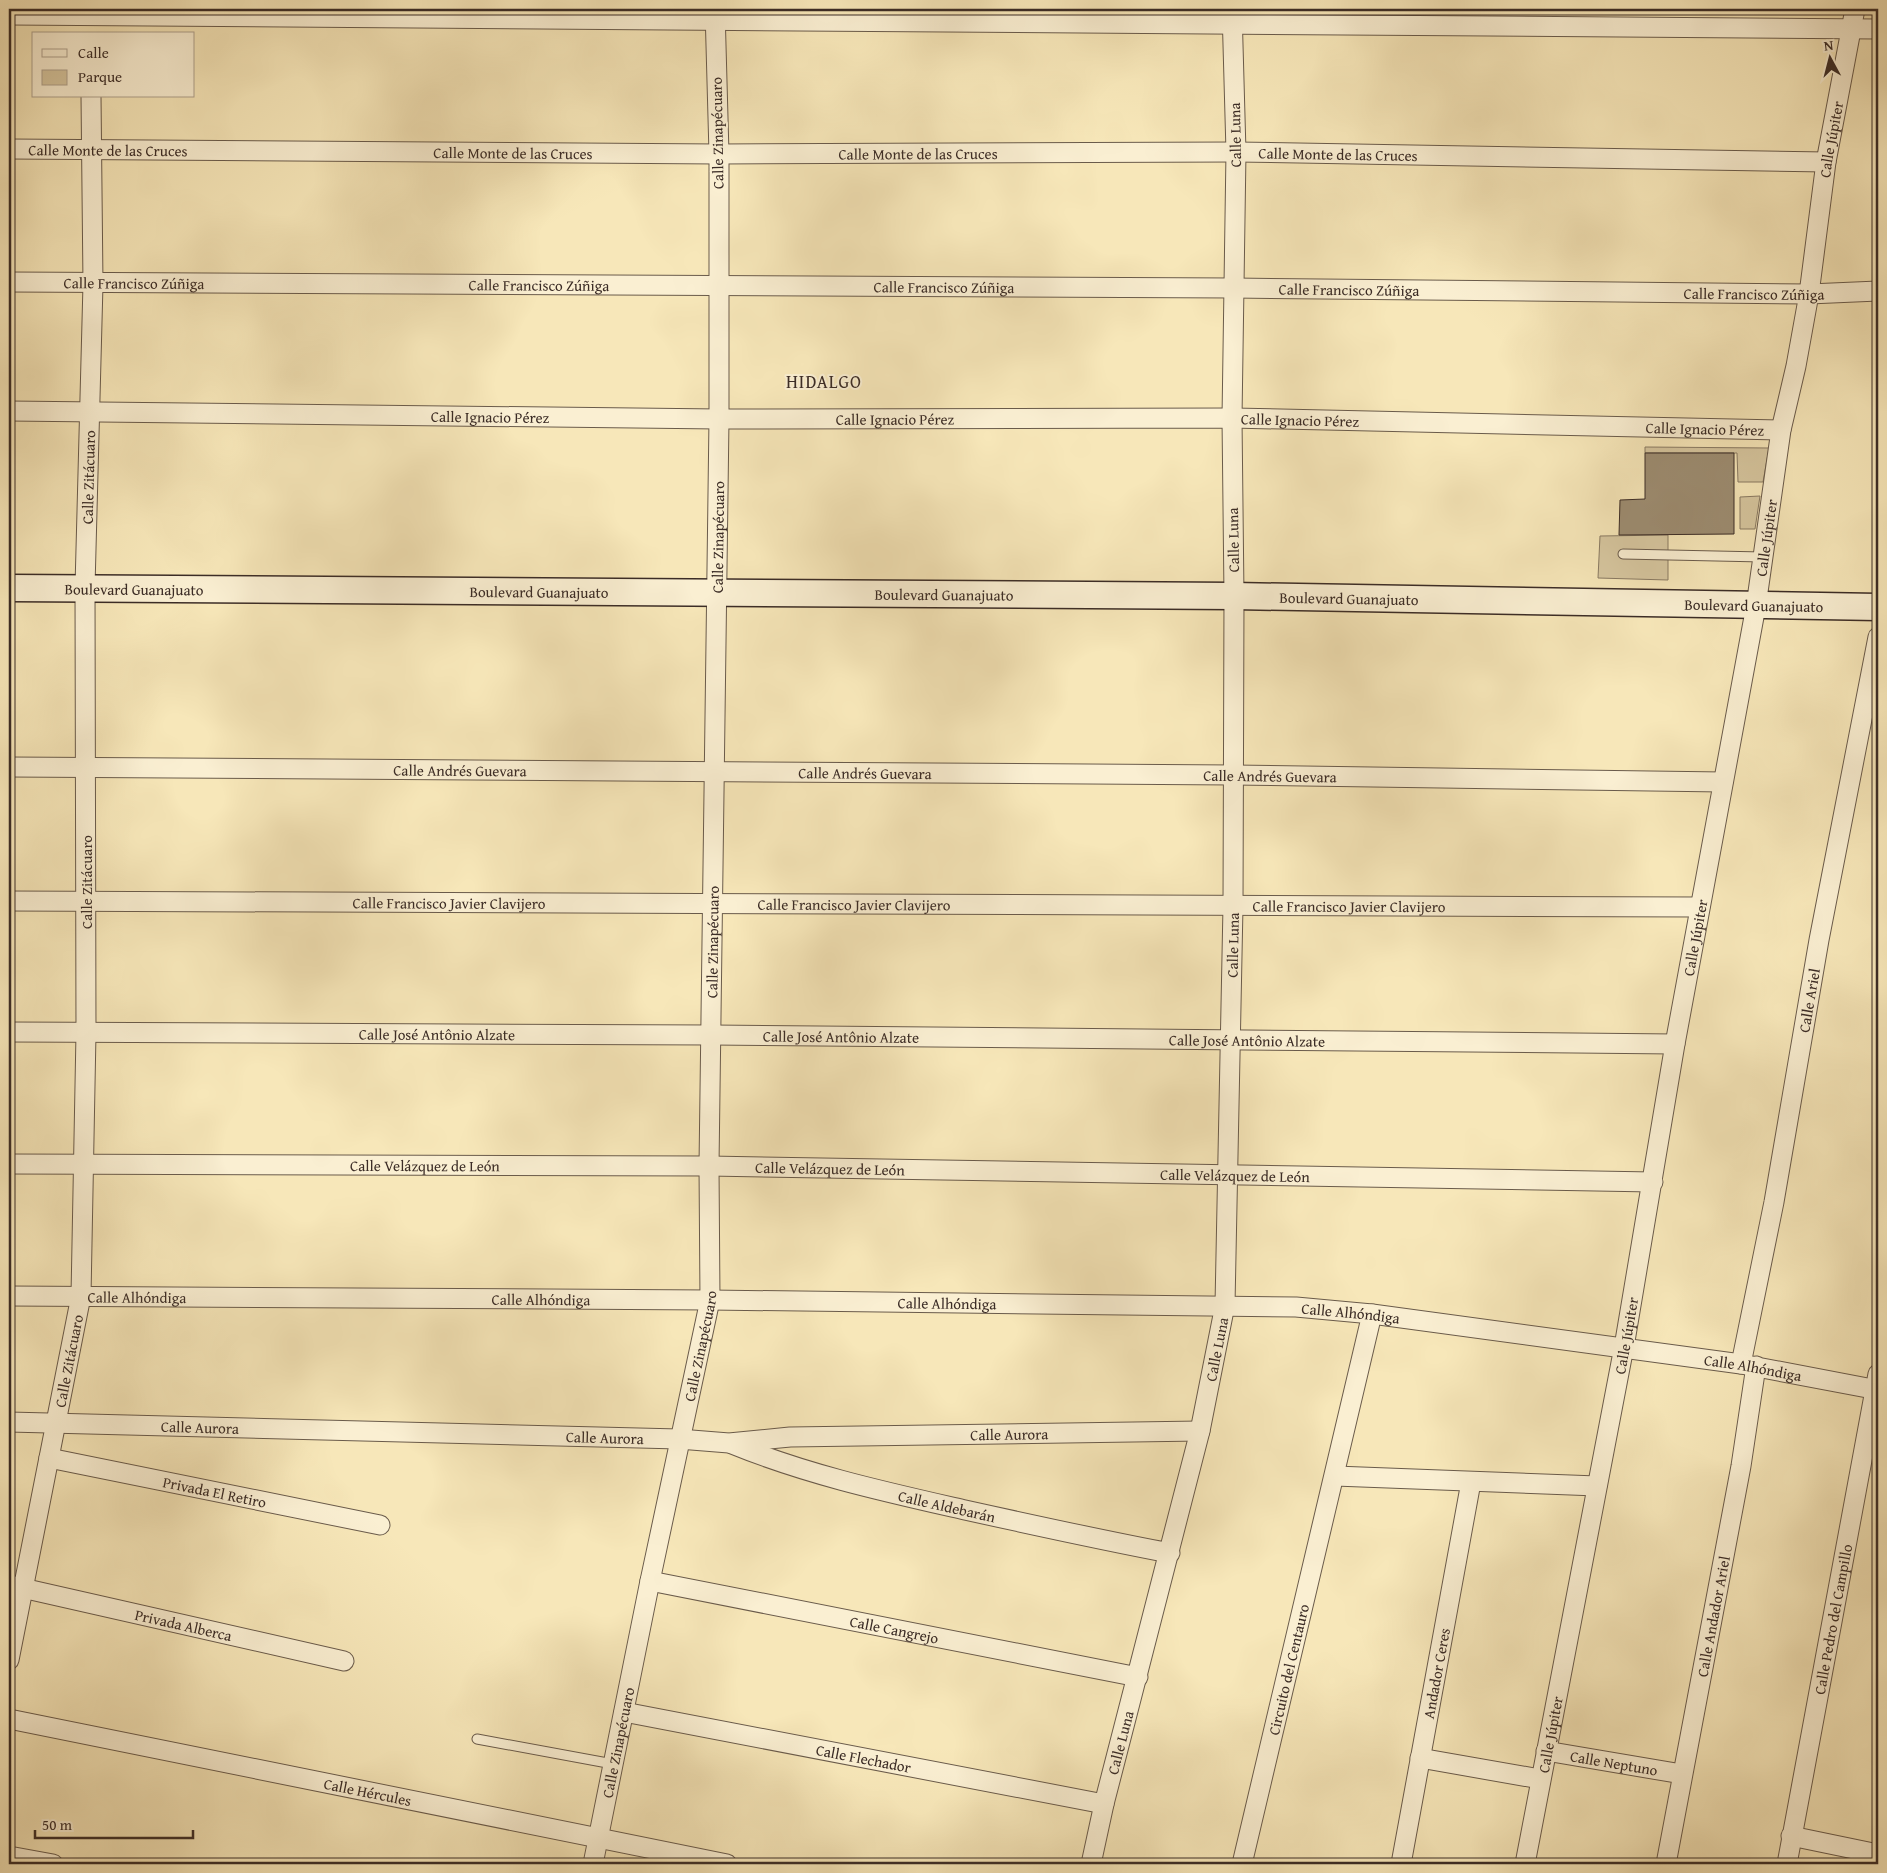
<svg xmlns="http://www.w3.org/2000/svg" width="1887" height="1873" font-family="'Gentium Book Plus',serif">
<rect width="100%" height="100%" fill="#f7e7b9"/>
<filter id="stains"><feTurbulence type="fractalNoise" baseFrequency=".004" numOctaves="4"/><feColorMatrix values="0 0 0 0 .2 0 0 0 0 .09 0 0 0 0 .02 0 0 0 .5 -.17"/></filter>
<radialGradient id="worn" r=".72"><stop offset=".6" stop-color="#630" stop-opacity="0"/><stop offset="1" stop-color="#630" stop-opacity=".3"/></radialGradient>
<path fill="#d7c7a0" stroke="#897a63" d="M1645,447L1769,448L1763,482H1738L1737,453H1645Z
M1760,496L1755,529H1740V497Z
M1668,535V580L1598,578L1600,536Z"/>
<path fill="#9d8d72" stroke="#3b2c26" d="M1645,453H1734V534L1619,535L1620,500L1645,499Z"/>
<g fill="none" stroke-linecap="round" stroke-linejoin="round">
<g stroke="#6a5b4b" stroke-width="11">
<path id="lane" d="M1623,554L1763,557
M477,1739L613,1764"/>
</g>
<g stroke="#6a5b4b" stroke-width="21">
<g id="street">
<path d="M9,15L1878,29"/>
<path id="s1" d="M9,149L719,154L1236,152L1826,162"/>
<path id="s2" d="M9,282L1233,288L1809,294L1878,291"/>
<path id="s3" d="M9,411L719,419L1232,418L1781,430"/>
<path id="s4" d="M9,767L1233,775L1723,782"/>
<path id="s5" d="M9,901L1700,907"/>
<path id="s6" d="M9,1032L712,1035L1675,1044"/>
<path id="s7" d="M9,1164L709,1166L1653,1182"/>
<path id="s8" d="M9,1296L710,1300L1296,1307L1372,1314L1741,1364L1878,1390"/>
<path id="s9" d="M1741,1364L1774,1202L1819,940L1878,637"/>
<path id="s10" d="M9,1422L679,1439L729,1443L790,1437L1200,1431"/>
<path id="s11" d="M732,1444C808,1475 886,1492 965,1510C1033,1525 1101,1540 1170,1553"/>
<path id="s12" d="M49,1458L380,1525"/>
<path d="M1335,1476L1597,1486"/>
<path id="s13" d="M650,1581L1138,1677"/>
<path id="s14" d="M9,1585L344,1661"/>
<path id="s15" d="M9,1660L81,1296L86,1033L85,587L93,284L91,96"/>
<path id="s16" d="M624,1712L1104,1804"/>
<path id="s17" d="M9,1719L727,1864"/>
<path id="s18" d="M1546,1751L1682,1774"/>
<path d="M1420,1758L1540,1779"/>
<path d="M1791,1836L1878,1854"/>
<path d="M9,1856L53,1864"/>
<path id="s19" d="M593,1864L650,1581L710,1300L709,1166L719,419V154L715,9"/>
<path id="s20" d="M1091,1864L1104,1804L1200,1431L1225,1305L1233,906L1234,596L1232,418L1236,152L1232,9"/>
<path id="s21" d="M1242,1864L1372,1314"/>
<path id="s22" d="M1401,1864L1471,1482"/>
<path id="s23" d="M1525,1864L1624,1347L1675,1044L1756,606L1781,430L1796,366L1809,294L1826,162L1855,9"/>
<path id="s24" d="M1666,1864L1741,1466L1756,1366"/>
<path id="s25" d="M1787,1864L1878,1374"/>
</g>
</g>
<g stroke="#3b2c26" stroke-width="29">
<g id="secondary">
<path id="s26" d="M9,588L1234,596L1878,607"/>
</g>
</g>
<use href="#lane" stroke="#faefd2" stroke-width="9"/>
<use href="#street" stroke="#faefd2" stroke-width="19"/>
<use href="#secondary" stroke="#faefd2" stroke-width="26"/>
</g>
<g text-anchor="middle" dominant-baseline="central" stroke-width="4" stroke-linejoin="round" paint-order="stroke">
<g font-size="15" fill="#3b2c26" stroke="#faefd2">
<text transform="translate(717 133) rotate(-91)">Calle Zinapécuaro</text>
<text transform="translate(1235 135) rotate(-91)">Calle Luna</text>
<text stroke="none"><textPath href="#s23" startOffset="1752">Calle Júpiter</textPath></text>
<text stroke="none"><textPath href="#s1" startOffset="99">Calle Monte de las Cruces</textPath></text>
<text stroke="none"><textPath href="#s1" startOffset="504">Calle Monte de las Cruces</textPath></text>
<text stroke="none"><textPath href="#s1" startOffset="909">Calle Monte de las Cruces</textPath></text>
<text stroke="none"><textPath href="#s1" startOffset="1329">Calle Monte de las Cruces</textPath></text>
<text stroke="none"><textPath href="#s2" startOffset="125">Calle Francisco Zúñiga</textPath></text>
<text stroke="none"><textPath href="#s2" startOffset="530">Calle Francisco Zúñiga</textPath></text>
<text stroke="none"><textPath href="#s2" startOffset="935">Calle Francisco Zúñiga</textPath></text>
<text stroke="none"><textPath href="#s2" startOffset="1340">Calle Francisco Zúñiga</textPath></text>
<text stroke="none"><textPath href="#s2" startOffset="1745">Calle Francisco Zúñiga</textPath></text>
<text stroke="none"><textPath href="#s3" startOffset="481">Calle Ignacio Pérez</textPath></text>
<text stroke="none"><textPath href="#s3" startOffset="886">Calle Ignacio Pérez</textPath></text>
<text stroke="none"><textPath href="#s3" startOffset="1291">Calle Ignacio Pérez</textPath></text>
<text stroke="none"><textPath href="#s3" startOffset="1696">Calle Ignacio Pérez</textPath></text>
<text stroke="none"><textPath href="#s15" startOffset="1190">Calle Zitácuaro</textPath></text>
<text stroke="none"><textPath href="#s19" startOffset="1339">Calle Zinapécuaro</textPath></text>
<text stroke="none"><textPath href="#s23" startOffset="1348">Calle Júpiter</textPath></text>
<text transform="translate(1233 540) rotate(-91)">Calle Luna</text>
<text stroke="none"><textPath href="#s26" startOffset="125">Boulevard Guanajuato</textPath></text>
<text stroke="none"><textPath href="#s26" startOffset="530">Boulevard Guanajuato</textPath></text>
<text stroke="none"><textPath href="#s26" startOffset="935">Boulevard Guanajuato</textPath></text>
<text stroke="none"><textPath href="#s26" startOffset="1340">Boulevard Guanajuato</textPath></text>
<text stroke="none"><textPath href="#s26" startOffset="1745">Boulevard Guanajuato</textPath></text>
<text stroke="none"><textPath href="#s4" startOffset="451">Calle Andrés Guevara</textPath></text>
<text stroke="none"><textPath href="#s4" startOffset="856">Calle Andrés Guevara</textPath></text>
<text stroke="none"><textPath href="#s4" startOffset="1261">Calle Andrés Guevara</textPath></text>
<text transform="translate(86 882) rotate(-90)">Calle Zitácuaro</text>
<text stroke="none"><textPath href="#s5" startOffset="440">Calle Francisco Javier Clavijero</textPath></text>
<text stroke="none"><textPath href="#s5" startOffset="845">Calle Francisco Javier Clavijero</textPath></text>
<text stroke="none"><textPath href="#s5" startOffset="1340">Calle Francisco Javier Clavijero</textPath></text>
<text stroke="none"><textPath href="#s23" startOffset="942">Calle Júpiter</textPath></text>
<text stroke="none"><textPath href="#s19" startOffset="934">Calle Zinapécuaro</textPath></text>
<text stroke="none"><textPath href="#s20" startOffset="935">Calle Luna</textPath></text>
<text stroke="none"><textPath href="#s9" startOffset="370">Calle Ariel</textPath></text>
<text stroke="none"><textPath href="#s6" startOffset="428">Calle José Antônio Alzate</textPath></text>
<text stroke="none"><textPath href="#s6" startOffset="832">Calle José Antônio Alzate</textPath></text>
<text stroke="none"><textPath href="#s6" startOffset="1238">Calle José Antônio Alzate</textPath></text>
<text stroke="none"><textPath href="#s7" startOffset="416">Calle Velázquez de León</textPath></text>
<text stroke="none"><textPath href="#s7" startOffset="821">Calle Velázquez de León</textPath></text>
<text stroke="none"><textPath href="#s7" startOffset="1226">Calle Velázquez de León</textPath></text>
<text stroke="none"><textPath href="#s8" startOffset="128">Calle Alhóndiga</textPath></text>
<text stroke="none"><textPath href="#s8" startOffset="532">Calle Alhóndiga</textPath></text>
<text stroke="none"><textPath href="#s8" startOffset="938">Calle Alhóndiga</textPath></text>
<text stroke="none"><textPath href="#s8" startOffset="1342">Calle Alhóndiga</textPath></text>
<text stroke="none"><textPath href="#s23" startOffset="538">Calle Júpiter</textPath></text>
<text stroke="none"><textPath href="#s19" startOffset="529">Calle Zinapécuaro</textPath></text>
<text stroke="none"><textPath href="#s20" startOffset="530">Calle Luna</textPath></text>
<text stroke="none"><textPath href="#s15" startOffset="305">Calle Zitácuaro</textPath></text>
<text stroke="none"><textPath href="#s8" startOffset="1748">Calle Alhóndiga</textPath></text>
<text stroke="none"><textPath href="#s10" startOffset="191">Calle Aurora</textPath></text>
<text stroke="none"><textPath href="#s10" startOffset="1001">Calle Aurora</textPath></text>
<text stroke="none"><textPath href="#s10" startOffset="596">Calle Aurora</textPath></text>
<text stroke="none"><textPath href="#s12" startOffset="169">Privada El Retiro</textPath></text>
<text stroke="none"><textPath href="#s11" startOffset="224">Calle Aldebarán</textPath></text>
<text stroke="none"><textPath href="#s24" startOffset="252">Calle Andador Ariel</textPath></text>
<text stroke="none"><textPath href="#s25" startOffset="249">Calle Pedro del Campillo</textPath></text>
<text stroke="none"><textPath href="#s14" startOffset="179">Privada Alberca</textPath></text>
<text stroke="none"><textPath href="#s13" startOffset="249">Calle Cangrejo</textPath></text>
<text stroke="none"><textPath href="#s21" startOffset="200">Circuito del Centauro</textPath></text>
<text stroke="none"><textPath href="#s22" startOffset="194">Andador Ceres</textPath></text>
<text stroke="none"><textPath href="#s23" startOffset="132">Calle Júpiter</textPath></text>
<text stroke="none"><textPath href="#s20" startOffset="125">Calle Luna</textPath></text>
<text stroke="none"><textPath href="#s19" startOffset="124">Calle Zinapécuaro</textPath></text>
<text stroke="none"><textPath href="#s16" startOffset="244">Calle Flechador</textPath></text>
<text stroke="none"><textPath href="#s18" startOffset="69">Calle Neptuno</textPath></text>
<text stroke="none"><textPath href="#s17" startOffset="366">Calle Hércules</textPath></text>
</g>
<g font-size="18" letter-spacing="1" fill="#3b2c26" stroke="#faefd2">
<text x="824" y="381">HIDALGO</text>
</g>
</g>
<rect width="1887" height="1873" fill="none" stroke="#f7e7b9" stroke-width="30"/>
<rect x="10" y="10" width="1867" height="1853" fill="none" stroke="#3b2c26" stroke-width="2.5"/>
<rect x="15" y="15" width="1857" height="1843" fill="none" stroke="#3b2c26"/>
<rect x="32" y="32" width="162" height="65" fill="#faefd2" stroke="#aea18d"/>
<rect x="42" y="49" width="25" height="8" fill="#faefd2" stroke="#aea18d"/>
<text x="78" y="58" font-size="15" fill="#3b2c26">Calle</text>
<rect x="42" y="70" width="25" height="15" fill="#d7c7a0" stroke="#aea18d"/>
<text x="78" y="82" font-size="15" fill="#3b2c26">Parque</text>
<g transform="translate(1830 58) rotate(353)" stroke="#faefd2" stroke-width="4" paint-order="stroke">
<path d="M0-4L9 19L0 12L-9 19Z" fill="#3b2c26"/>
<text y="-8" font-size="14" font-weight="bold" text-anchor="middle" fill="#3b2c26">N</text>
</g>
<path d="M35 1830v8h158v-8" fill="none" stroke="#3b2c26" stroke-width="2.5"/>
<text x="42" y="1830" font-size="15" fill="#3b2c26" stroke="#faefd2" stroke-width="4" paint-order="stroke">50 m</text>
<rect width="100%" height="100%" filter="url(#stains)"/>
<rect width="100%" height="100%" fill="url(#worn)"/>
</svg>
